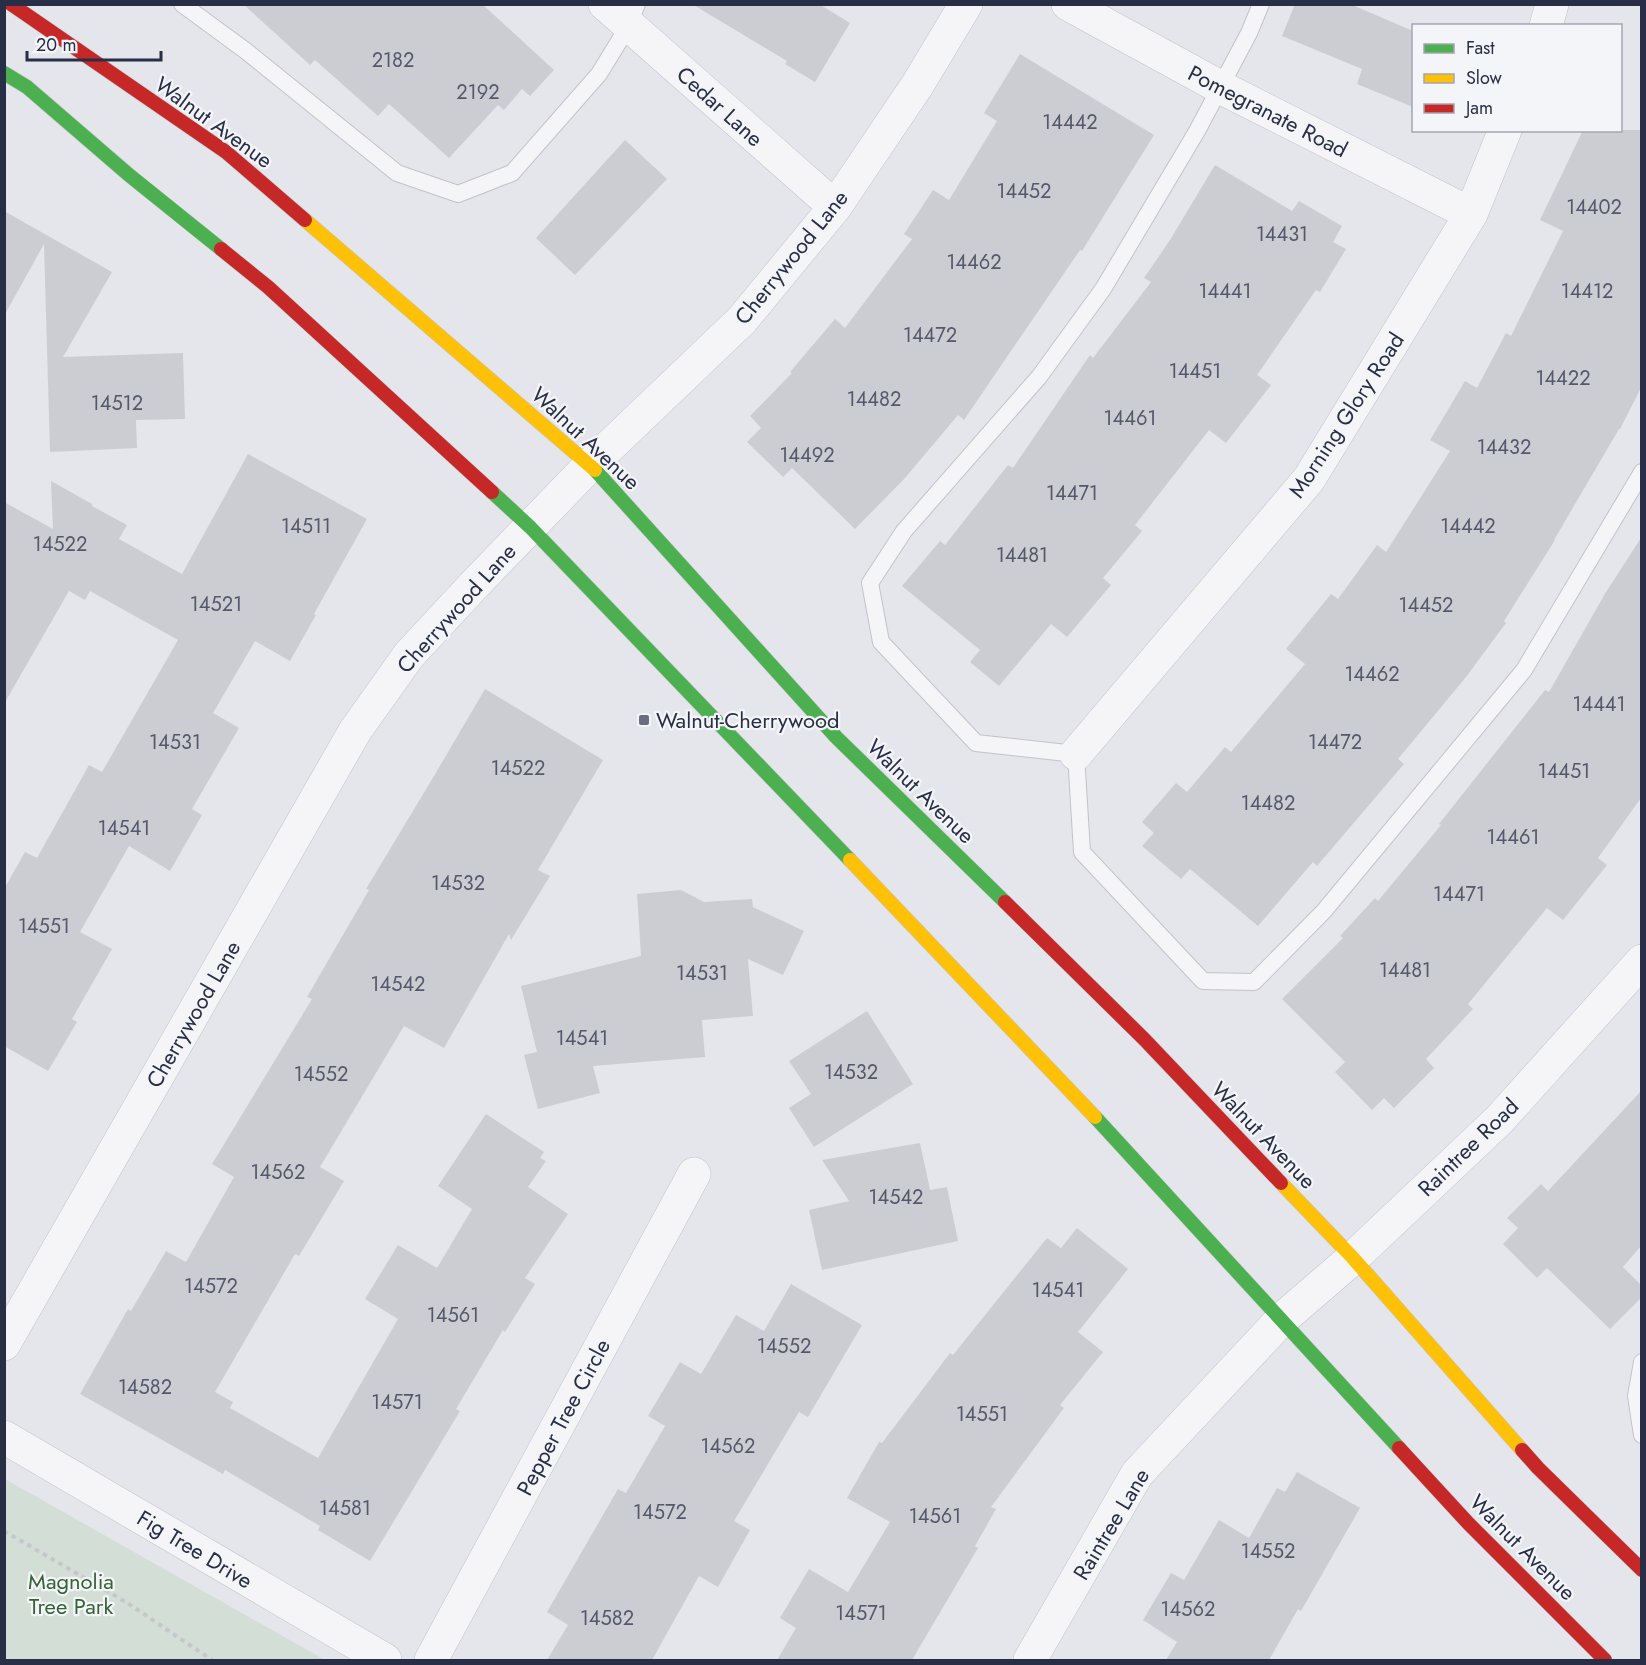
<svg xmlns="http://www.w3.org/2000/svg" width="1646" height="1665" font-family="Jost,sans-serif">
<rect width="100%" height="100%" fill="#e5e6eb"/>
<path fill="#d3ded6" d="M5,1479L325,1660H5Z"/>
<path fill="#cccdd3" d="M243,4H482L554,70L530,96L522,89L504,110L498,105L449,158L389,104L378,116L315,60L310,65Z
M692,4H819L850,23L815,82L785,64L787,61Z
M1295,4H1350L1413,31V107L1357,84L1362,69L1282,36Z
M1020,54L1154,135L1082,251L1080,250L964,420L958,415L905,478L855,529L792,468L783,477L747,442L761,428L750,416L792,373L790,372L835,319L845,328L912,239L904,234L933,190L949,200L997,121L984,113Z
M1583,130H1641V388L1620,429H1619L1554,540H1555L1504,621L1506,623L1466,677L1398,759L1404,764L1317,866L1313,862L1258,926L1190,869L1181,879L1142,846L1154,833L1142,822L1176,783L1187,792L1225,747L1231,752L1305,664L1286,649L1331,594L1338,599L1377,545L1386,552L1450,451L1430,440L1465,381L1477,388L1506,333L1511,336L1563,231L1540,220Z
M625,140L667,179L575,275L536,238Z
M1215,165L1292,211L1299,201L1342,226L1333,242L1346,249L1320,292L1316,290L1257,375L1271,385L1226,443L1209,430L1135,525L1142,531L1103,578L1111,585L1067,637L1051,624L999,686L970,662L980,650L902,586L940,541L945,545L1008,465L1013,468L1090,355L1093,358L1151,282L1144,278L1170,240Z
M4,211L112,272L63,357L183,353L185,419L136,420L137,448L50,452L44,244L4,316Z
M248,454L367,519L314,614L316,615L290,661L255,641L213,713L239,728L192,809L202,815L170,871L129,846L80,932L112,949L72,1019L77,1022L48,1071L4,1046V889L25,852L37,858L89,765L102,772L178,640L90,591L85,600L69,591L4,704V502L53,529L51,481L92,504V506L127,525L119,539L182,574Z
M1641,538V798L1598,858L1607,865L1563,920L1547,908L1468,1004L1473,1009L1426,1059L1434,1068L1394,1108L1384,1098L1372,1110L1335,1072L1345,1062L1282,999L1343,938L1340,936L1375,898L1378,901L1441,825L1439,824L1545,690L1549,692L1606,592Z
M485,689L603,760L538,870L550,876L511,940L509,934L444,1048L404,1026L320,1167L344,1181L299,1256L295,1254L215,1392L233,1402L230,1408L318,1458L398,1319L365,1299L398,1245L437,1268L472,1209L438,1186L486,1114L544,1152L540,1158L546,1161L528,1187L568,1214L525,1278L535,1284L505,1332L503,1330L456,1409L460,1411L370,1561L318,1530L320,1526L225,1470L223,1474L80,1394L128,1309L131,1311L166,1251L186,1262L234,1177L212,1164L312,999L307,997L369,890L366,889L434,776Z
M681,890L704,902L752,899L753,907L804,931L783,975L748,959L753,1016L702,1020L705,1057L593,1066L600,1093L538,1109L524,1055L537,1052L521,986L641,956L637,894Z
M867,1011L913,1084L814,1147L789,1108L811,1094L789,1061Z
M1641,1091V1246L1623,1267L1641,1285V1298L1610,1329L1547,1268L1537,1278L1503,1244L1518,1228L1507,1218L1541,1184L1548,1191Z
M920,1143L930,1190L947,1187L958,1241L822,1270L809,1210L849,1201L822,1160Z
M1077,1228L1128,1269L1078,1332L1103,1352L1060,1405L1064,1408L991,1507L996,1509L975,1546L978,1548L912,1660H777L796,1628L780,1618L809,1569L848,1592L890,1522L847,1498L879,1442L882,1443L950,1353L953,1355L1047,1238L1061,1248Z
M791,1284L862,1325L808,1417L799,1412L734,1521L750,1530L718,1587L699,1576L652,1660H547L568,1625L547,1612L618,1489L626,1493L665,1426L648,1416L680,1362L701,1374L736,1315L764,1331Z
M1297,1472L1360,1508L1301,1611L1298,1609L1269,1660H1166L1177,1642L1143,1620L1171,1573L1184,1580L1219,1520L1249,1538L1277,1488L1285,1492Z"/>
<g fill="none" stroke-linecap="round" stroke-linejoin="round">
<g stroke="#c2c3c9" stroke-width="18">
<path id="lane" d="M182,4L246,51L397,173L458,194L512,173L599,74L629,25L637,4
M1261,4L1249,33L1197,131L1103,289L1039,377L904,531L870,583L881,642L976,743L1076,754L1082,852L1203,981L1254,982L1324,911L1524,670L1642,472
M1642,1362L1636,1396L1642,1435"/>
</g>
<g stroke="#c2c3c9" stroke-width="34">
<path id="street" d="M605,4L835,207
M1068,4L1220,87L1471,214
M1546,26L1552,4
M1076,754L1309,479L1471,214L1505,130
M4,1344L355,731L409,655L474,585L590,465L742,320L835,207L918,84L966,4
M4,1437L385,1660
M431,1660L694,1174
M1030,1660L1137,1474L1281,1320L1353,1258L1499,1120L1642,961"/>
</g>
<g stroke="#c2c3c9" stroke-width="15">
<path id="fast" d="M4,73L27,87L129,175L221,249
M595,470L836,737L1005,902
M492,492L530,527L850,860
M1095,1117L1399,1448"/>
</g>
<g stroke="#c2c3c9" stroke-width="15">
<path id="slow" d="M305,220L595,470
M850,860L1095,1117
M1281,1183L1353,1258L1522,1450"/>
</g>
<g stroke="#c2c3c9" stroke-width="15">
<path id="jam" d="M11,4L226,152L305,220
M221,249L268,287L492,492
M1005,902L1144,1039L1281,1183
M1399,1448L1468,1523L1605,1660
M1522,1450L1538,1468L1642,1570"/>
</g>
<path stroke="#c6c7cd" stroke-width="4" stroke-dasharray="4.5 4.5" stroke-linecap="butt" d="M4,1531L126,1602L212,1660"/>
<use href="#lane" stroke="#f5f5f7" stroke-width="16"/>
<use href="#street" stroke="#f5f5f7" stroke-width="33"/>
<use href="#fast" stroke="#4caf50" stroke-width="14"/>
<use href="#slow" stroke="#ffc107" stroke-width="14"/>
<use href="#jam" stroke="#c62828" stroke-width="14"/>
</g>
<rect fill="#6b6e80" stroke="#f4f5f9" stroke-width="2" x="638" y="714" width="12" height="12" rx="3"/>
<g text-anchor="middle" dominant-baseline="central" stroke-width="4.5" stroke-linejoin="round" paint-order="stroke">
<g font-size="20" fill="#54586c">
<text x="393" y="60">2182</text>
<text x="478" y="92">2192</text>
<text x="1070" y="122">14442</text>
<text x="1024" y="191">14452</text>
<text x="1594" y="207">14402</text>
<text x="1282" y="234">14431</text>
<text x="974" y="262">14462</text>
<text x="1225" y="291">14441</text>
<text x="1587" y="291">14412</text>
<text x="930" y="335">14472</text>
<text x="1195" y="371">14451</text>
<text x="1563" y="378">14422</text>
<text x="874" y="399">14482</text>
<text x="117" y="403">14512</text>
<text x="1130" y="418">14461</text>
<text x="1504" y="447">14432</text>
<text x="807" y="455">14492</text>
<text x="1072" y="493">14471</text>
<text x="306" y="526">14511</text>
<text x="1468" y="526">14442</text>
<text x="60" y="544">14522</text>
<text x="1022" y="555">14481</text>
<text x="216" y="604">14521</text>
<text x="1426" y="605">14452</text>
<text x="1372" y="674">14462</text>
<text x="1599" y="704">14441</text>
<text x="175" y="742">14531</text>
<text x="1335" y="742">14472</text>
<text x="518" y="768">14522</text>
<text x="1564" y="771">14451</text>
<text x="1268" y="803">14482</text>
<text x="124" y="828">14541</text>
<text x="1513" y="837">14461</text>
<text x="458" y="883">14532</text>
<text x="1459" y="894">14471</text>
<text x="44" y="926">14551</text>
<text x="1405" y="970">14481</text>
<text x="702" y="973">14531</text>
<text x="398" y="984">14542</text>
<text x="582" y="1038">14541</text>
<text x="851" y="1072">14532</text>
<text x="321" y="1074">14552</text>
<text x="278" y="1172">14562</text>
<text x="896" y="1197">14542</text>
<text x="211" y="1286">14572</text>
<text x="1058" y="1290">14541</text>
<text x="453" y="1315">14561</text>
<text x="784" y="1346">14552</text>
<text x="145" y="1387">14582</text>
<text x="397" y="1402">14571</text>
<text x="982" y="1414">14551</text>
<text x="728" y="1446">14562</text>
<text x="345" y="1508">14581</text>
<text x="660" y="1512">14572</text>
<text x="935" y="1516">14561</text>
<text x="1268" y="1551">14552</text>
<text x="1188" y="1609">14562</text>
<text x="861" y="1613">14571</text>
<text x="607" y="1618">14582</text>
</g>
<g font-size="22" fill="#292e47" stroke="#f4f5f9">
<text transform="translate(720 106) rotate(42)">Cedar Lane</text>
<text transform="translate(1268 111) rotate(27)">Pomegranate Road</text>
<text transform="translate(214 122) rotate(36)">Walnut Avenue</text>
<text transform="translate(791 257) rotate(-51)">Cherrywood Lane</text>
<text transform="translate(1346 415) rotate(-57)">Morning Glory Road</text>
<text transform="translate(586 438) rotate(43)">Walnut Avenue</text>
<text transform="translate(456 608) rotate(-48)">Cherrywood Lane</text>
<text transform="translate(921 791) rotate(44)">Walnut Avenue</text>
<text transform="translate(193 1014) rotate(-60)">Cherrywood Lane</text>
<text transform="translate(1264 1135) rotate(46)">Walnut Avenue</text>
<text transform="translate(1468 1147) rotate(-44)">Raintree Road</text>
<text transform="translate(563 1417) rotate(-62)">Pepper Tree Circle</text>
<text transform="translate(1111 1524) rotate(-59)">Raintree Lane</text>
<text transform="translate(1523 1547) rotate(45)">Walnut Avenue</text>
<text transform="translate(195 1549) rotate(31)">Fig Tree Drive</text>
</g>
<g font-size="22" fill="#292e47" stroke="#f4f5f9" text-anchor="start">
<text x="656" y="720">Walnut-Cherrywood</text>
</g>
<g font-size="22" fill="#356435" stroke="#f4f5f9">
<text x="71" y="1581">Magnolia<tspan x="71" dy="25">Tree Park</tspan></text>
</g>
</g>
<rect width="1646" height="1665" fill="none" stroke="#292e47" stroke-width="12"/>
<rect x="1412" y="24" width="210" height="108" fill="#f4f5f9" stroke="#a3a5b2" stroke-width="1.5"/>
<rect x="1424" y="44" width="30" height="9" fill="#4caf50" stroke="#a3a5b2" stroke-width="1.5"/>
<text x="1466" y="54" font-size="18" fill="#292e47">Fast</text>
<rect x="1424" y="74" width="30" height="9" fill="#ffc107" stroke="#a3a5b2" stroke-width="1.5"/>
<text x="1466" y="84" font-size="18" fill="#292e47">Slow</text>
<rect x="1424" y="104" width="30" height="9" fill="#c62828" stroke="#a3a5b2" stroke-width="1.5"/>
<text x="1466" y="114" font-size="18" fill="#292e47">Jam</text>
<path d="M27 51v9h134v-9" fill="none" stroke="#292e47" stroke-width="3"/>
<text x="36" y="51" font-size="18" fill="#292e47" stroke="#f4f5f9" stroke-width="4.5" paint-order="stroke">20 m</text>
</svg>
